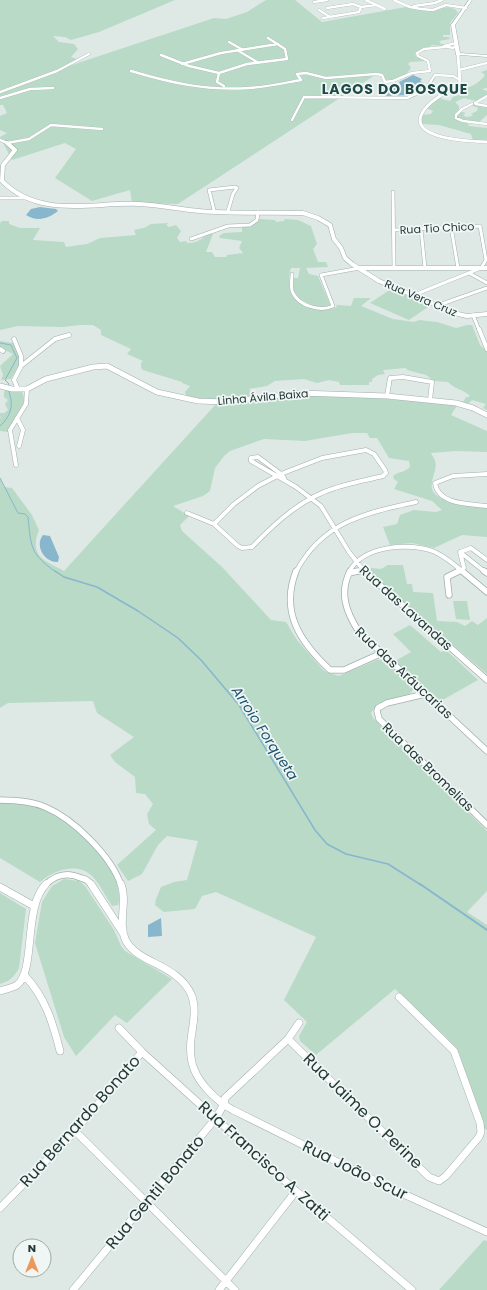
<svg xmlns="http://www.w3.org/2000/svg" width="487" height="1290" font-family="Poppins,sans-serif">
<rect width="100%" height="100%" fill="#dee9e6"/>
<path fill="#b8dac7" d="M0,0H175L99,32L71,40L65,37L53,36L59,42L74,44L78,49L71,57L80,60L66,67L214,18L226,19L247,12L266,0H295L322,22L406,7L427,11L448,7L455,9L458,13L450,23V35H443V37H449L450,39L439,41L441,44H449L443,46L432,45C428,50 420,48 415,53L416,56L426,61L410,62L408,64L411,67C407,77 397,79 386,81L383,75L378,73L178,204L132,203L130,190L92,201L55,178L76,149L65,143L12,160L0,137L7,133L0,130V116L7,113L3,105H0Z
M487,70V88L482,89L487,91V96L476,101L464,98L455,102L459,106V111L466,113L463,115L466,117L473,116L471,114L477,111L478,108L471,105L472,104L487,106V115L478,123L467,122L469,126L487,128V142L473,140L471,134L439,125L422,124L421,115L431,114L433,111L426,108L439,97L442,99L450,101L453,97L461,94L457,91L458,90C469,88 479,84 485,75L481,72Z
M259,219L275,220L276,222L284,221L285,219L298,220L311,226L317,244L313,249L318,262H326L328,267L306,268L309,274L318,276L331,307C321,309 298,303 294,291C293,287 294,282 294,278H298L300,268H291C289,274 288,287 291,293C297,305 326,313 337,307L336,305L351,306L354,298H371L361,306L393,319L414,322L419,320L437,322L456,328L467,325H472L480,345L487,352V410L483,408L486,404L472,400L468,404L463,402L466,397H469L470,396C463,389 454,389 448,382L434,381L426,375L407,370L406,368L383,370L385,374L378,375L372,379V382H369V385H340L339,382L329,380L317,383L304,379L275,381L267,386L249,389L253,396C236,399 200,405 186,395L185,392L190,386L182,383V382L143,370L141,368V363L143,361L127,354L131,349L101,335V330L93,325H80L62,327L18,326L0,330V223L2,221H9V224L20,228H40L33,240L64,242L66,247L87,244L100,238L136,235L134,230L144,228L151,224L169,223L166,225L169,227L176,225L181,231L177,238L180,242L186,241L187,243C197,243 201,240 207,234H213L206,252H212L215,257H226L227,255L243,253L239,248L242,241L220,238L219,236L224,233L242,232V226L253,224Z
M391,289L431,305L409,320L370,303Z
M0,341L13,343L16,347L21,362L11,379L1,380L3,375L0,366L13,354L0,348Z
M6,389L21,391C31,402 12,421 8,432L0,431V418L2,417H0V413H4L8,410L5,404L8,400L4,397V392Z
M313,394L458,404L451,415L487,431V452L456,451L431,453C432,455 434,458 435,461C438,469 430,480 432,489C435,503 475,505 487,507V537L462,535L434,548L412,543L390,545L383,527L397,524L400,515L414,510L436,512L442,510L432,501L394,489L398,482L394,479L393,476C399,471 404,473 410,467L409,461L389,458L377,438H370L367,433H352L305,441L264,439L230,451L224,456L215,468L210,491L203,496L173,506L189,516L180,525L182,531L222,567L271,620L286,622L297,640L322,669L326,672L339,676L377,660L385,659L412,685L414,689L409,694L377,704L371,713L373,718L487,831V891L467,912L487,925V1130L484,1128L459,1054L446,1037L395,989L316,1055L300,1041L299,1036L307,1022L284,1000L316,937L216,892L202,896L195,909L164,912L155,905L156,899L161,887L174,882L187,880L198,841L167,836L158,845L142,874L128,881L117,865L156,830L149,824L147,814L153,804L145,794L136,793L135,777L115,762L110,755L134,737L97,713L93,701L8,703L0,708V478L4,487L12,488L32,515L39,530C29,556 43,560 64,571L216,404Z
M388,565H403L407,584H412L413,592L433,593L437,621L457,622L465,626L472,621L478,625L487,618V674L370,573L371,568L381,569Z
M453,601H467L470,620L456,619Z
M410,625L441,652L446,650L478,680L439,702L395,661L411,652L393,634Z
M0,802C15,803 31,803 46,809C60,815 100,851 108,864C114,874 122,893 118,905L112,906C106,897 101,886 93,877C79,861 53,870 40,882L0,858Z
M64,879L79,881L85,886L114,930L121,946L125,951L172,979L127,1023L115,1015L76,1056L64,1037L35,943L42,902L52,886Z
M0,893L26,909L19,968C14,977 10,981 0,984Z
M484,1240L487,1241V1290H439Z"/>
<path fill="#88b6cd" d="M413,75L422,79L420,81L424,83L412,91L410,95L386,96L388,93L382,89C387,85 395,89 401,86L399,82Z
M40,207L56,209L58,211C48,219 37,222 26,215L31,209Z
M43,535L50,536L59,557L58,562C45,563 34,546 43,535Z
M161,918L162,936L148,937V925Z"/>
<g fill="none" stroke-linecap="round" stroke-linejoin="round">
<path stroke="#88b6cd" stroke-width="1" d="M0,343L11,345L17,358L5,380L9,384L8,386
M0,426C12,415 14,404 8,389
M0,478L18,513L25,514L28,517C31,547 30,554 56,572"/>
<path stroke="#88b6cd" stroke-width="1.5" d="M55,571L64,577L97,587L138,611L178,638L201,660L239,705L315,830L327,844L346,854L388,864L421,885"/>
<path stroke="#88b6cd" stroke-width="2" d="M420,884L487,930"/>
<g stroke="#a2b0ae" stroke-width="3">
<path id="minor-far4" d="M366,0L385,9
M394,0L410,7L421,9L433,10L446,5L466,8
M314,2L327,0
M414,6L435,3L442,0
M327,8L353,4L361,7L376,5
M319,10L330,17
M323,18L359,12L361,7
M229,42L243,50
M456,43L444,46L453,48L456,46
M237,50L257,62
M161,55L189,66L219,73
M182,64L221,53L278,44
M459,70L487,63
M131,71C171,83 207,91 249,88C266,87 284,83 301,80L297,74L306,73L326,78L376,74L382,75L385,82L393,81L412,73L430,71L428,61L418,56L417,53L424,49L445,47
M224,86L217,82L219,73L247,64L287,59L285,49L268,38
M0,92L57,71L89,54
M0,98L30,89L53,88
M475,103L487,96
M472,104L462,109L456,115V118L463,121L487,124
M476,104L487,106
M292,120L304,97L407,98C419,94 429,86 435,75L453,76L460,80
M0,140L7,143L29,139L51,125L102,129"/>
</g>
<g stroke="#a2b0ae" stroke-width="4">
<path id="minor-far3" d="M393,192L394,268
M0,198H26
M214,210L209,190L235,187L237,188L233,194L228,211
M451,227L458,268
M421,229L425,268
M394,230L480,226L486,260L481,268L414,295
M191,239L228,226L250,225L257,220L258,212
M469,273L487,283
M292,274C292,280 290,288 293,293C299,306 321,312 333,306L321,275L360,268
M439,305L487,288
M473,315L479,330"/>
</g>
<g stroke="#a2b0ae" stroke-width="5">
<path id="minor-far2" d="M479,329L487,349
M14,339L21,356V366
M0,349L3,351
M18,389L14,380L21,366L55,339L69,335
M387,396L390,378L403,377L432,382L430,400
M17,418L23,430L19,446
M366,450L374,454L385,470L386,473L383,476C367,480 350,483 335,488C302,498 275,523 252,547L242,548L238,546L214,524L234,504L258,486L281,474L322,458Z
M16,465L10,430L26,404L27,389
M487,474L453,476L435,483C438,505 470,504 487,506
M284,478L281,474L258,457L251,458V461L296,487L321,506L349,552L365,572
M187,513L214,524
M460,552L485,572
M296,572C322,522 365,513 416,502
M349,572C363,545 410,542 435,552C445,557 454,564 463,572
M355,572H362
M457,572L464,568L460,552L471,548L487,560"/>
</g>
<g stroke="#a2b0ae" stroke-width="7">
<path id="minor-far1" d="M296,571C280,612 300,642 330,670H344L382,653
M350,571C339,593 346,612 359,632L487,751
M364,571L487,680
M462,571L487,592
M484,571L487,573
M349,573L358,571L365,572
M449,595L447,577L459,571
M425,694L387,703L378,708L377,711L379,719L487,825
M0,800C15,800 31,801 45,807C74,819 111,856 121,885
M45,885C56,874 68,872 81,878C85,879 89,880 91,885"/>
</g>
<g stroke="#a2b0ae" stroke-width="8">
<path id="minor" d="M91,884L123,933
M121,884C128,902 117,923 126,941C139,964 177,964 191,994C197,1008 193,1024 191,1039C190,1049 190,1059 194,1069C200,1085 218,1102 233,1110L386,1186L487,1232
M0,887L34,906
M25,976C45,997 53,1023 60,1051
M0,991C5,989 13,988 17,985C36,971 23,907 46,884
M119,1028L142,1052L296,1191L412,1290
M288,1039L429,1177L439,1181L446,1176L479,1137L481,1132L480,1123L454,1051L399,997
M75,1131L235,1290
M0,1208L75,1131L142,1052
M73,1290L216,1118L224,1104L225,1098L288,1039L299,1023
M219,1290L296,1191"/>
</g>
<g stroke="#a2b0ae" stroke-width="3.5">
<path id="tertiary-far2" d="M458,55L460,82C449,92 432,98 424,110C403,140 472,141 487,142
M7,143L9,144"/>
</g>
<g stroke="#a2b0ae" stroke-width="5">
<path id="tertiary-far1" d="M7,143L15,150L3,165L2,181C40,219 92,202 139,204C159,205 179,209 199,211C234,214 269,212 303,213L318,218L330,225L334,239L341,248L345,258L352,264L379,281L458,314L467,316L487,314
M360,268H487"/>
</g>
<g stroke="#a2b0ae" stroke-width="6">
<path id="tertiary" d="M0,386L12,389H27L46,379L93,367L107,366L157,392L198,401L225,402L301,393L387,396L456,403L473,408L487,415"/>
</g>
<g stroke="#9eb4b0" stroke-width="1">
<path id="secondary" d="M469,0H472L455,25L460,53L487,55V57L461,55L458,56L456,55L451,25Z"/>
</g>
<use href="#minor-far4" stroke="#fff" stroke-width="2.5"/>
<use href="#minor-far3" stroke="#fff" stroke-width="3"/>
<use href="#minor-far2" stroke="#fff" stroke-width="4"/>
<use href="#minor-far1" stroke="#fff" stroke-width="5.5"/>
<use href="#minor" stroke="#fff" stroke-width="7"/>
<use href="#tertiary-far2" stroke="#fff" stroke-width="3"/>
<use href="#tertiary-far1" stroke="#fff" stroke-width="4"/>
<use href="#tertiary" stroke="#fff" stroke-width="5"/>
<use href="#secondary" fill="#fff" fill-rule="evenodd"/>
</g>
<g text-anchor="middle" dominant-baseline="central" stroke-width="3.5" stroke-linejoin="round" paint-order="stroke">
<g font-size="11" fill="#213836" stroke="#eff6f4">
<text transform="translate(437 228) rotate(-3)">Rua Tio Chico</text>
<text transform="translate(421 298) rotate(23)">Rua Vera Cruz</text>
<text transform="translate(263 397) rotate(-5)">Linha Ávila Baixa</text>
</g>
<g font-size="13" fill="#213836" stroke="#eff6f4">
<text transform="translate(406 608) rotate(42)">Rua das Lavandas</text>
<text transform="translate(404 673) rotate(43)">Rua das Aráucarias</text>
<text transform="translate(428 767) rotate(44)">Rua das Bromelias</text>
</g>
<g font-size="14" font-weight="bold" letter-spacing="1" fill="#1e4946" stroke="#eff6f4">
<text x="395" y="89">LAGOS DO BOSQUE</text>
</g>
<g font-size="14" font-style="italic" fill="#1e5471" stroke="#eff6f4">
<text transform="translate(265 733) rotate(57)">Arroio Forqueta</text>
</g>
<g font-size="16" fill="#213836" stroke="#eff6f4">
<text transform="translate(363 1111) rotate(44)">Rua Jaime O. Perine</text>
<text transform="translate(80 1121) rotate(-48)">Rua Bernardo Bonato</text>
<text transform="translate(264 1161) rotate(42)">Rua Francisco A. Zatti</text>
<text transform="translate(355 1170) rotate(26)">Rua João Scur</text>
<text transform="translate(155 1192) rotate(-50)">Rua Gentil Bonato</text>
</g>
</g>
<g transform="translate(32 1258)"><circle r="19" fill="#eff6f4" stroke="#9daaa8"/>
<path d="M0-3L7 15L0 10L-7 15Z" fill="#eb985a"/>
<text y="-6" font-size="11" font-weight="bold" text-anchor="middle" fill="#213836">N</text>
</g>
</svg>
